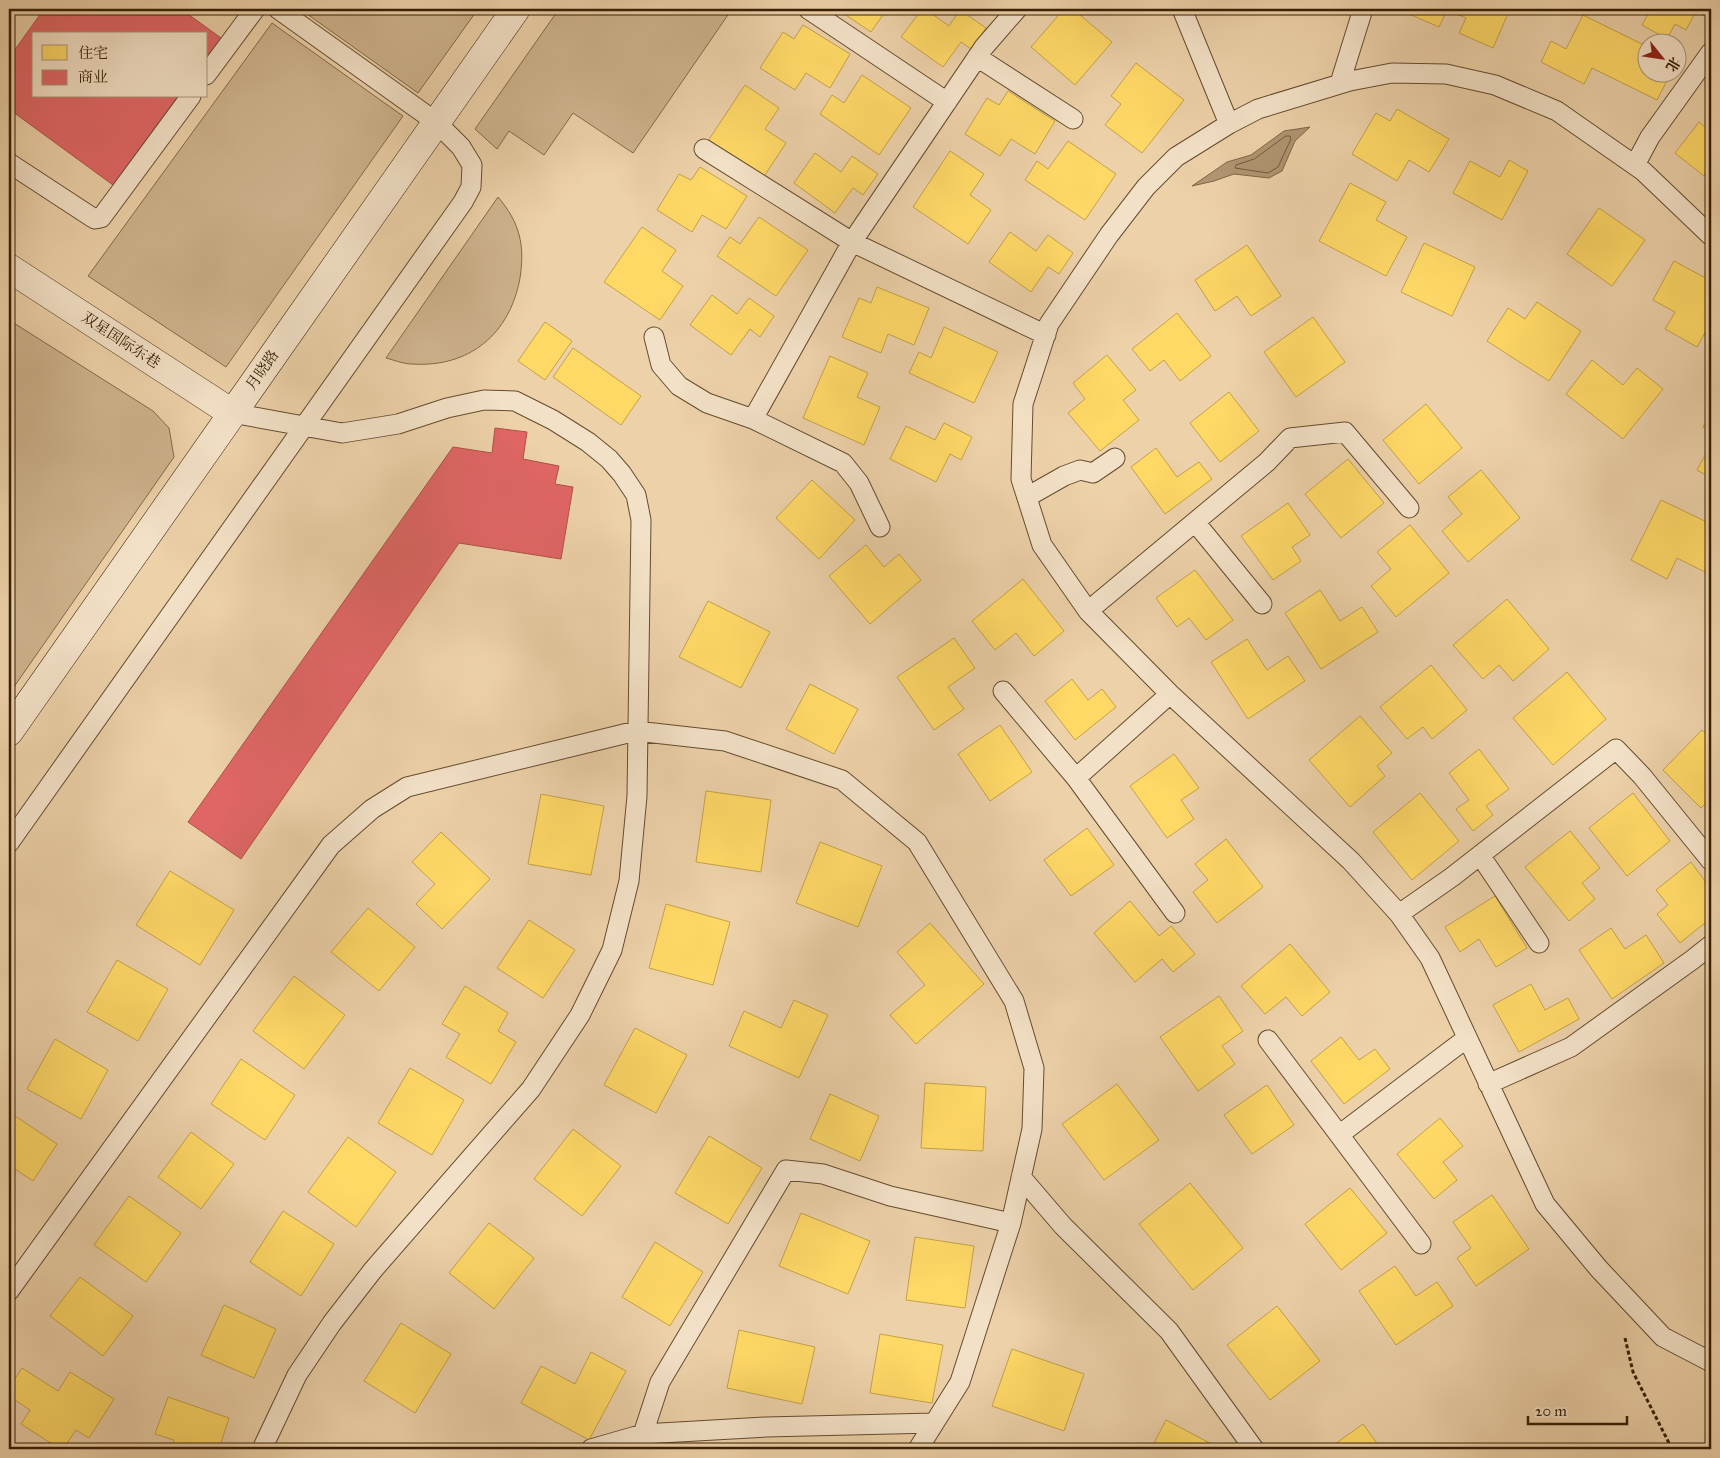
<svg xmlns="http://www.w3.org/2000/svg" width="1720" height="1458" font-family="'IM FELL Great Primer','Noto Serif SC',serif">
<rect width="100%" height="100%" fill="#edd1a9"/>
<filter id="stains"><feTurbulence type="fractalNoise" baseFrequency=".004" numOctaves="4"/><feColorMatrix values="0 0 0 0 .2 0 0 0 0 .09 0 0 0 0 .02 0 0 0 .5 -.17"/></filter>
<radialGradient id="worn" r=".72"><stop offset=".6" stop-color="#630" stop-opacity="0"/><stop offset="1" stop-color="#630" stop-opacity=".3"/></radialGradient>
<path fill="#ceb38d" stroke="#826a49" d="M300,9H478L418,93Z
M559,9H732L633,153L573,113L544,155L509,131L497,149L475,129Z
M272,23L403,116L226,367L88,276Z
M498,197C520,223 525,245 520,278C510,334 469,368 412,364C403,364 394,360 386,358Z
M9,320L153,411L169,428L174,457L9,694Z"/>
<path fill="#af9571" stroke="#7f6646" d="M1310,127L1295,141L1282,171L1269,178L1234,174L1214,181L1192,186L1227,162L1251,155L1284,131Z"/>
<path fill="#ffd966" stroke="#c3a249" d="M837,9H887L871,32Z
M922,9H925L949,26L960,10L986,28L971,49L961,42L943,67L901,37Z
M1064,9H1073L1112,42L1075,85L1031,47Z
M1401,9H1510L1493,48L1459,33L1466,18L1447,10L1439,27L1400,10Z
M1651,9H1711V20L1696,11L1686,30L1675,24L1667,39L1642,25Z
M1583,15L1648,47V72L1671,73L1657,100L1592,68L1584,84L1541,62L1551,41L1566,49Z
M803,25L850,54L830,88L806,73L795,90L760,68L783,32L794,39Z
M1136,63L1184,100L1142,153L1105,125L1121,104L1111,96Z
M862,75L911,108L879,155L820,114L832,95L844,103Z
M745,85L779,108L765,129L786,143L763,178L708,141Z
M1008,91L1055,121L1035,154L1011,139L1000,156L965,134L987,98L999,105Z
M1397,109L1449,139L1429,172L1409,160L1397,181L1352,154L1376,113L1390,121Z
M1699,122L1711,132V166L1704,176L1675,153Z
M1068,141L1116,174L1085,220L1025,180L1037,161L1048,169Z
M950,151L984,174L970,195L991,210L968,244L913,207Z
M815,153L841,172L852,156L878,174L863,195L853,188L835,213L794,183Z
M1509,160L1528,171L1502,220L1453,193L1470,161L1500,177Z
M700,167L747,196L726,229L702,215L692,232L657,210L679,174L691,180Z
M1350,183L1386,202L1376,220L1407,237L1386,276L1319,241Z
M1599,208L1645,240L1612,286L1567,254Z
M759,217L808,250L776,296L717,256L730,237L740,244Z
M642,227L676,250L662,271L683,286L660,320L604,282Z
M1010,232L1036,251L1048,235L1073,253L1059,274L1048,267L1031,292L989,262Z
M1424,243L1475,267L1452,316L1401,292Z
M1247,245L1281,296L1251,316L1237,296L1215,311L1195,280Z
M1674,261L1711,281V322L1697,347L1665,329L1675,312L1653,300Z
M877,287L929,308L914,345L888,334L881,353L842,337L859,298L871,303Z
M712,295L737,314L749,298L774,316L760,337L750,329L731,355L690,325Z
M1537,302L1581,331L1549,381L1487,341L1508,308L1525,319Z
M1177,313L1211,356L1180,381L1164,360L1150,371L1132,349Z
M1313,317L1345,362L1296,397L1264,352Z
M545,322L572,341L545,380L518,361Z
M944,327L998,352L974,403L909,373L919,352L931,358Z
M573,348L641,396L621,425L553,377Z
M1107,355L1136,390L1123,400L1139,420L1100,451L1068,413L1085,399L1073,383Z
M830,356L868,373L857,397L880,407L864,445L803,418Z
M1592,360L1623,385L1637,368L1663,389L1623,439L1566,394Z
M1229,392L1259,431L1220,462L1190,423Z
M1426,404L1462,448L1419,484L1383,440Z
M1711,412V432L1703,427Z
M944,423L972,437L961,460L950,454L936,482L890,459L906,426L935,440Z
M1711,444V478L1697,470Z
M1156,448L1177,477L1199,462L1212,479L1165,514L1131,467Z
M1348,459L1384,503L1341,538L1305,494Z
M1481,470L1520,518L1468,562L1442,531L1462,514L1448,497Z
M812,480L855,520L819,559L776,518Z
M1661,500L1711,524V575L1677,558L1667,579L1631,560Z
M1288,503L1310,535L1292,547L1301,561L1273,580L1241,536Z
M1410,525L1449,573L1396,617L1371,586L1391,569L1377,552Z
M866,545L884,567L899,554L921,580L870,624L829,576Z
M1195,570L1233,620L1206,640L1189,618L1177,627L1156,598Z
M1023,579L1064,631L1034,656L1016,633L995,650L972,621Z
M1320,590L1340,621L1362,607L1378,632L1321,669L1285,613Z
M1507,599L1549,649L1513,681L1499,665L1483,679L1453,645Z
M708,601L770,632L741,688L679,657Z
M954,638L975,668L948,687L964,709L934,730L897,677Z
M1247,639L1267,670L1288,656L1305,681L1248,719L1211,662Z
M1431,665L1467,710L1432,739L1423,727L1407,739L1380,707Z
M1567,672L1606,719L1553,765L1513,718Z
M1072,679L1088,700L1102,689L1116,707L1075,740L1045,701Z
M810,684L858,709L834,754L786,729Z
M1360,716L1392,753L1377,766L1385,776L1350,807L1309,760Z
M1000,725L1032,772L990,801L958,754Z
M1702,730L1711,738V798L1701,808L1663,770Z
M1479,749L1509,789L1486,806L1493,815L1473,831L1456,809L1469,800L1449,773Z
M1174,754L1199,788L1181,800L1194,819L1167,838L1130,786Z
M706,791L771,800L761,872L696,862Z
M1420,793L1459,841L1412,880L1373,832Z
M1633,793L1670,841L1627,876L1589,828Z
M541,794L604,806L591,875L528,864Z
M1087,828L1114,865L1071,896L1044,860Z
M1570,831L1600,868L1582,883L1595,899L1569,921L1525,867Z
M441,832L490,879L442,929L416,904L435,884L412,862Z
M1226,839L1263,887L1217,923L1193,892L1208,880L1195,864Z
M820,842L882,866L858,927L796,903Z
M1691,862L1711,889V918L1680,943L1657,914L1668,905L1656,890Z
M170,871L234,910L200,965L136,925Z
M1495,896L1527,948L1496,967L1479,939L1460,952L1445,927Z
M1130,901L1159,936L1171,926L1195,954L1173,972L1162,959L1135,982L1094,933Z
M666,904L730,922L713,985L649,968Z
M368,908L415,947L379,991L331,952Z
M529,920L575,950L543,998L497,968Z
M930,923L984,984L916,1044L890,1015L925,985L897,952Z
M1611,928L1625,949L1646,935L1664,963L1612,999L1579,950Z
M1290,944L1330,992L1302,1016L1286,997L1265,1014L1241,986Z
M117,960L168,989L138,1041L87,1012Z
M294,976L345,1015L304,1069L253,1031Z
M1531,984L1545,1010L1568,998L1579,1019L1519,1052L1493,1005Z
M465,986L508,1013L498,1031L516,1042L491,1084L446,1057L460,1034L442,1024Z
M1219,996L1243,1031L1222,1046L1235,1064L1198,1091L1160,1037Z
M794,1000L828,1015L799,1078L729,1046L744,1011L781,1028Z
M635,1028L687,1055L656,1113L604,1085Z
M1341,1037L1359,1060L1375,1049L1390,1069L1344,1104L1311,1061Z
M55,1039L108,1070L81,1119L27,1089Z
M241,1059L295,1095L265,1140L211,1104Z
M410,1068L464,1100L432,1155L378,1123Z
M925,1083L986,1087L983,1151L921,1148Z
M1117,1084L1159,1140L1104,1180L1062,1124Z
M1267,1085L1294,1125L1252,1154L1224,1115Z
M830,1094L879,1116L860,1161L810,1139Z
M9,1112L57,1144L33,1181L9,1165Z
M1440,1118L1463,1146L1443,1162L1457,1180L1434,1199L1397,1154Z
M573,1129L621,1166L582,1216L534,1179Z
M191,1132L234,1164L201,1209L158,1177Z
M709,1136L762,1168L728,1224L675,1193Z
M348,1137L396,1172L356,1227L308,1192Z
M1190,1183L1243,1248L1193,1290L1139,1224Z
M1350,1188L1387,1233L1341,1270L1305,1224Z
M1492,1195L1529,1249L1476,1286L1457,1258L1471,1248L1453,1222Z
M129,1196L181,1233L146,1282L94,1245Z
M283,1211L334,1244L301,1296L250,1262Z
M801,1213L870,1241L848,1294L779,1266Z
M489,1223L534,1258L494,1309L449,1273Z
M915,1237L974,1246L965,1308L906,1300Z
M655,1242L703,1272L670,1326L622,1297Z
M1395,1266L1416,1296L1437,1282L1453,1306L1396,1345L1359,1291Z
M80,1277L133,1316L103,1356L50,1316Z
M224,1305L276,1329L254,1378L201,1355Z
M1277,1306L1320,1361L1270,1400L1227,1345Z
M401,1323L451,1354L415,1413L364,1381Z
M739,1330L815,1347L802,1404L727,1388Z
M880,1334L943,1345L932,1403L870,1393Z
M1012,1349L1084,1374L1064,1431L992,1406Z
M591,1352L626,1371L589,1440L521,1403L541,1366L575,1384Z
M22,1368L58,1391L70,1372L114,1399L89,1438L76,1430L63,1449H60L21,1424L30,1410L9,1396V1388Z
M168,1397L229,1418L219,1449H171L174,1440L155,1434Z
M1166,1420L1221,1449H1151Z
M1363,1424L1381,1449H1328Z"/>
<path fill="#e06666" stroke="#ad5149" d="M44,9H181L221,38L206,58V34H34V96H178L113,185L9,109V58Z
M495,428L527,432L523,459L559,466L555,484L573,487L561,559L459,543L241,859L188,822L453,447L492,453Z"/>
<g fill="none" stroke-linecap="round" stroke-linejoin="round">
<path stroke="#725a3b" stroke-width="1" d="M1286,136H1290L1291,139L1278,167L1268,173L1235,168L1236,165L1254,159Z"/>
<g stroke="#644c2e" stroke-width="21">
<path id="lane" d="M808,9L947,102
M1182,9L1229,124
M977,57L1073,119
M206,75L255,9
M1340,83L1363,9
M704,149L852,242L1046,335
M9,163L90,216L95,219L101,218L191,96
M1635,165L1650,137L1711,52
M1711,236L1643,171L1557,111L1495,85L1446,74L1392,73L1350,81L1258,109L1229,124L1176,157L1146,187L1109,235L1049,324L1023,404L1021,479L1042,545L1088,611L1170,694L1351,861L1399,914L1430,958L1545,1204L1599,1269L1663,1337L1711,1362
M654,337L661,365L679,386L707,403L753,419L843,463L859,483L880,527
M232,413L342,433L398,424L447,408L484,400L515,401L553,420L588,442L609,459L622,474L636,495L641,520L637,796L629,881L612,950L580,1015L531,1089L373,1270L332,1323L297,1375L262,1449
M753,419L852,242L984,47L1017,9
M1027,497L1064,476L1080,470L1093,473L1115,458
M1195,522L1262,604
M1088,611L1267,462L1290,438L1345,432L1409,508
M1003,691L1076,778L1175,913
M1076,778L1170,694
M9,843L463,202L471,187L472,165L461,147L436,122L278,9
M1480,855L1539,943
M1399,914L1452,877L1616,749L1642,776L1711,861
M1268,1040L1421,1244
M1488,1084L1571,1047L1692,960L1711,945
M1339,1135L1467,1038
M1021,1177L1063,1226L1169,1331L1254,1449
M9,1291L331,845L372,809L407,787L636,731L725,741L842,780L917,842L1014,1001L1034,1068L1032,1129L1011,1223L960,1382L918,1449
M643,1434L660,1382L786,1170L823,1174L890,1196L1011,1223
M591,1449L643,1434L766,1427L934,1423"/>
</g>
<g stroke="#644c2e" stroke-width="29">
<path id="street" d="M9,268L232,413"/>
</g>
<g stroke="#362005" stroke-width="29">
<path id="secondary" d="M9,732L516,9"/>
</g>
<path stroke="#362005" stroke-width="3" stroke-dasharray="4 2.5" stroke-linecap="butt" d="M1625,1338L1633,1372L1672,1449"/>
<use href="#lane" stroke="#f3e1c7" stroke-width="19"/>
<use href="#street" stroke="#f3e1c7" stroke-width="28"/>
<use href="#secondary" stroke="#f3e1c7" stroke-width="28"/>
</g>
<g text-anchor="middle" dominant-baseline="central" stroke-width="5" stroke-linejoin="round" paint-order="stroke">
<g font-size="15" fill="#362005" stroke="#f3e1c7">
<text transform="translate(121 340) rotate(33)">双星国际东巷</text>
<text transform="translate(262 370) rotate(-55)">月晓路</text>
</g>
</g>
<rect width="1720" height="1458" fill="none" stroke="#edd1a9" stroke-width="30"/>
<rect x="10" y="10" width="1700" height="1438" fill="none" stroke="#362005" stroke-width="2.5"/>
<rect x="15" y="15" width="1690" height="1428" fill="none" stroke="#362005"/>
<rect x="32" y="32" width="175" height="65" fill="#f3e1c7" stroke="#a79479"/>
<rect x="42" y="45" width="25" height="15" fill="#ffd966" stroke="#a79479"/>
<text x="78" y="58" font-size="15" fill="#362005">住宅</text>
<rect x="42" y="70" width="25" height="15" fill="#e06666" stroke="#a79479"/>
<text x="78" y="82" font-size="15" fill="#362005">商业</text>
<g transform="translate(1662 58) rotate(120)"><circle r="24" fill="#f3e1c7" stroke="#a79479"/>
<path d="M0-4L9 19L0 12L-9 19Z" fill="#8f2418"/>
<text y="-8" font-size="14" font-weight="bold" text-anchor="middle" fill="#362005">北</text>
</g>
<path d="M1528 1416v8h99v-8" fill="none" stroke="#362005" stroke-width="2.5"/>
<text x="1535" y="1416" font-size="15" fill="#362005" stroke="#f3e1c7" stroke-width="4" paint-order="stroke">20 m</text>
<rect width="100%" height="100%" filter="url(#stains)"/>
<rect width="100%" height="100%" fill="url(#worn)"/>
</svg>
